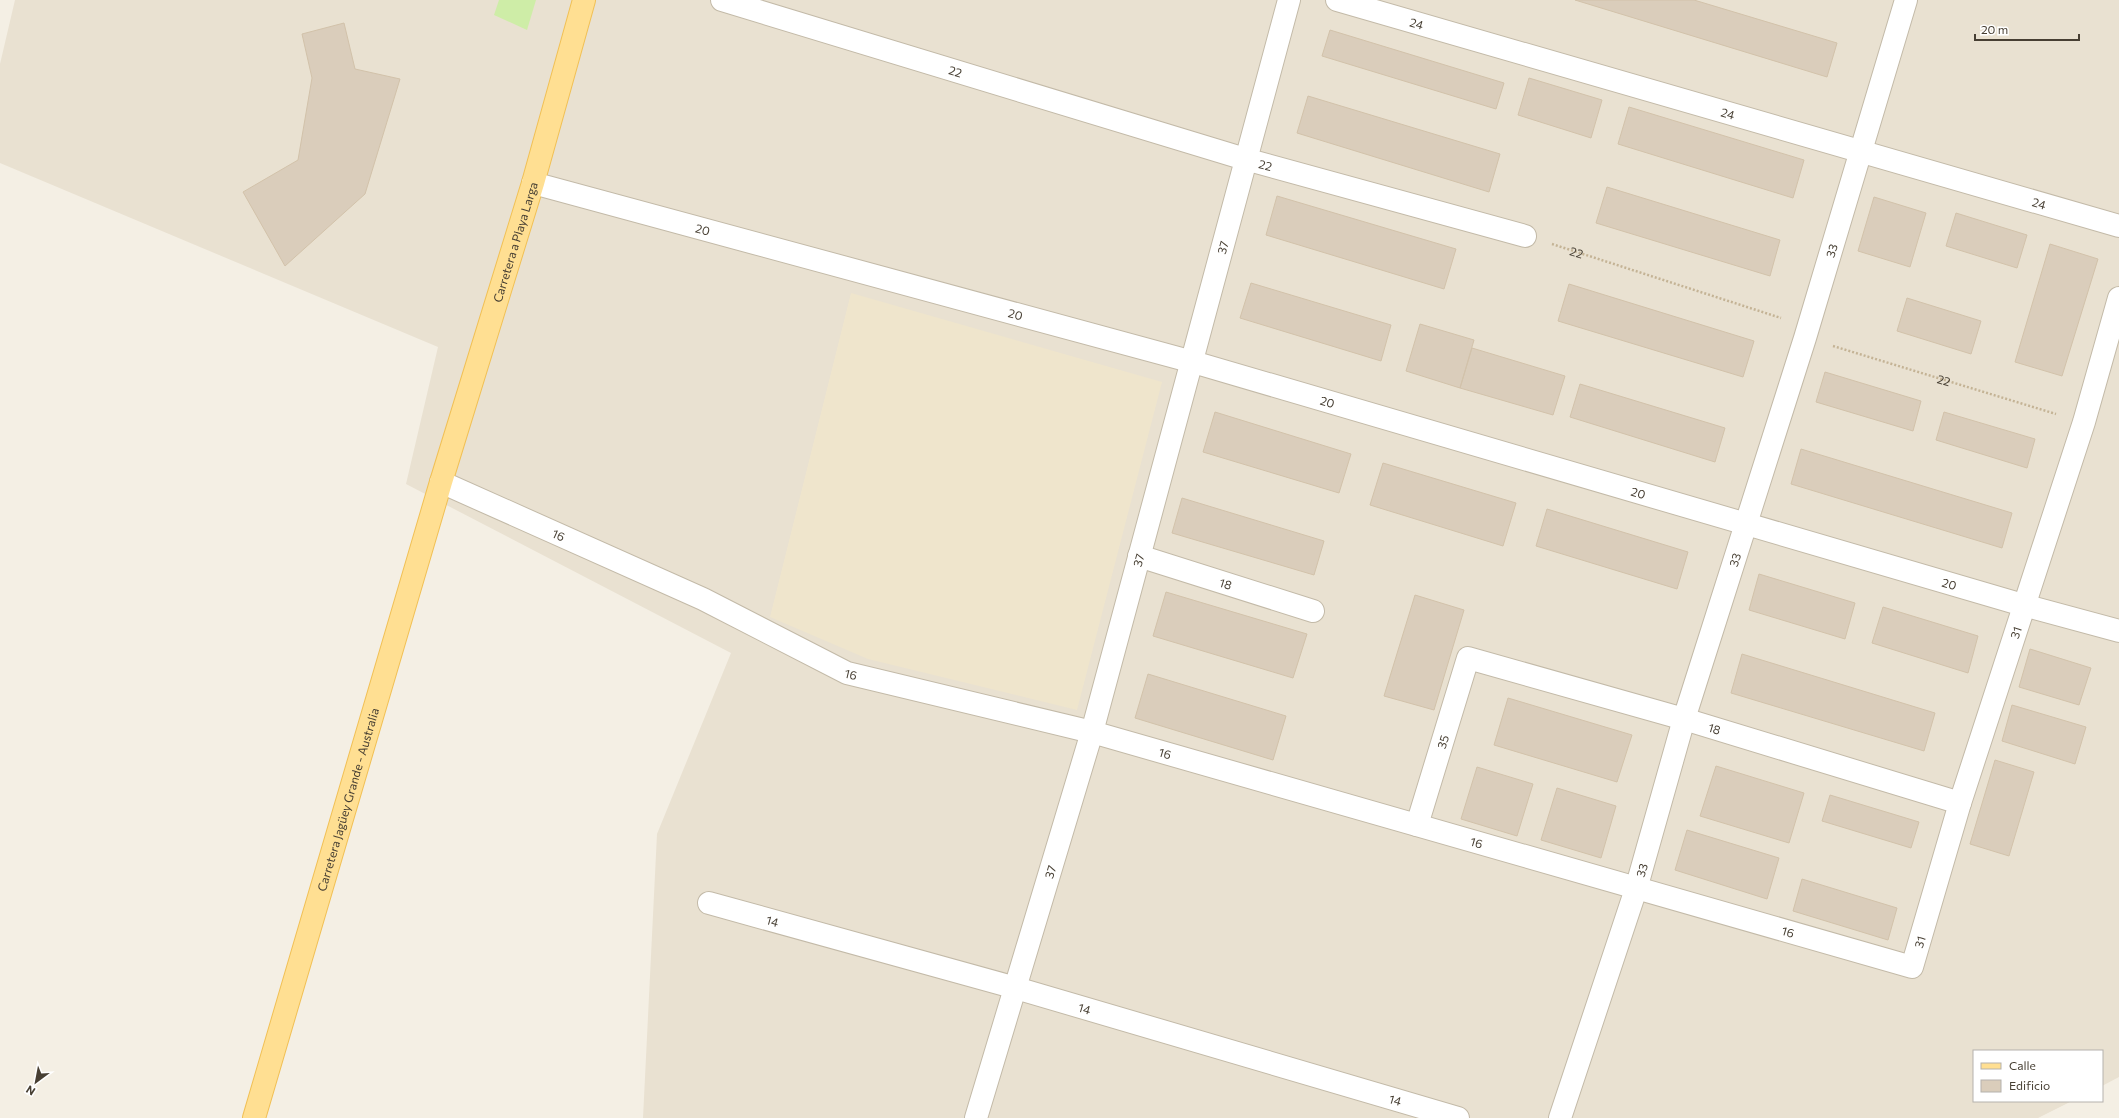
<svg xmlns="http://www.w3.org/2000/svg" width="2119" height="1118" font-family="Commissioner,sans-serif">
<rect width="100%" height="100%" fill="#f4efe4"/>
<path fill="#e9e1d1" d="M15,0H2119V1077L2102,1086V1051H1974V1101H2072L2038,1118H643L657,834L731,653L406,484L438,347L0,163V64Z"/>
<path fill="#efe5cc" d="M851,293L1162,382L1077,710L868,659L770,617Z"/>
<path fill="#ceeda7" d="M499,0H536L527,30L494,15Z"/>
<path fill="#dacdbb" stroke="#d2c2aa" d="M1575,0H1694L1837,43L1827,77Z
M344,23L355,69L400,79L365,194L285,266L243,192L298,160L312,78L302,34Z
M1330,30L1504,83L1496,109L1322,56Z
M1529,78L1602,100L1591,138L1518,115Z
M1308,96L1500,154L1489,192L1297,133Z
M1629,107L1804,160L1793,198L1618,144Z
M1607,187L1780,240L1770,276L1596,223Z
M1277,196L1456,249L1444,289L1266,235Z
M1874,197L1926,213L1910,267L1858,251Z
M1956,213L2027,235L2017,268L1946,246Z
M2050,244L2098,259L2062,376L2015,362Z
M1251,283L1391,325L1381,361L1240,318Z
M1569,284L1754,341L1743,377L1558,321Z
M1907,298L1981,321L1971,354L1897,331Z
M1420,324L1474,340L1460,388L1406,371Z
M1472,348L1565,376L1553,415L1460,388Z
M1825,372L1921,401L1913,431L1816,402Z
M1580,384L1725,428L1715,462L1570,417Z
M1215,412L1351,454L1339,493L1203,452Z
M1944,412L2035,439L2027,468L1936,440Z
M1801,449L2012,513L2002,548L1791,484Z
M1383,463L1516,503L1503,546L1370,505Z
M1182,498L1324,541L1314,575L1172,533Z
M1547,509L1688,552L1677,589L1536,546Z
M1759,574L1855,603L1845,639L1749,610Z
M1166,592L1307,634L1293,678L1153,636Z
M1415,595L1464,610L1434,710L1384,696Z
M1883,607L1978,636L1968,673L1872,643Z
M2030,649L2091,668L2079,705L2019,687Z
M1742,654L1935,713L1924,751L1731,693Z
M1148,674L1286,716L1273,760L1135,718Z
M1508,698L1632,735L1617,782L1494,745Z
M2012,705L2086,727L2075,764L2002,741Z
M1995,760L2034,772L2009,856L1970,844Z
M1716,766L1804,793L1789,843L1700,816Z
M1477,767L1533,784L1517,836L1461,819Z
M1557,788L1616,806L1601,858L1541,840Z
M1830,795L1919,822L1911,848L1822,821Z
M1687,830L1779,858L1767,899L1675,870Z
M1802,879L1897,908L1888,940L1793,911Z"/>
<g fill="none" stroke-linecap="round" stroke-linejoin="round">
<g stroke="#c3baa8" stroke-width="24">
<g id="minor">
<path id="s3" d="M722,0L1245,159L1525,236"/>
<path id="s4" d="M1337,0L2119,226"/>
<path id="s5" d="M533,183L1193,362L2023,605L2119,631"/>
<path id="s6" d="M441,482L703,599L847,673L1092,732L1912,967L1960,803L2084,422L2119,298"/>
<path id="s7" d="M1139,556L1313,611"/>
<path id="s8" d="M1417,825L1468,658L1684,719L1960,803"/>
<path id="s9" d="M709,903L1016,988L1458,1118"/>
<path id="s10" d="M976,1118L1092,732L1289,0"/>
<path id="s11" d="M1560,1118L1636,889L1684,719L1805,338L1906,0"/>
</g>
</g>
<g stroke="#f1c055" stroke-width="24">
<g id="major">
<path id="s12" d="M254,1118L441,482L533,183L584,0"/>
</g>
</g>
<g stroke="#c4b395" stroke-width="2.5" stroke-dasharray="2 2" stroke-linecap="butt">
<path id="s1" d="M1552,244L1781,318"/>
<path id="s2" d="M1833,346L2056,414"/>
</g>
<use href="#minor" stroke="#fff" stroke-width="22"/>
<use href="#major" stroke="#ffdf92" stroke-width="22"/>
</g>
<g text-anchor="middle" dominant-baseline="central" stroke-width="3.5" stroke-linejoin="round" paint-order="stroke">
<g font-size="12" fill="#473f33" stroke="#fff">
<text stroke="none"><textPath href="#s4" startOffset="83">24</textPath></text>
<text stroke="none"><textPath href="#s3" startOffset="244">22</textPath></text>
<text stroke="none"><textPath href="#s4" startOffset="407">24</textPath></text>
<text stroke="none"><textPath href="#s3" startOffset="568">22</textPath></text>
<text stroke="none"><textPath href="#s4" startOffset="731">24</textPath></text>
<text stroke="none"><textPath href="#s5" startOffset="176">20</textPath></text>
<text stroke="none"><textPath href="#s12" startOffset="914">Carretera a Playa Larga</textPath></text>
<text stroke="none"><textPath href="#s10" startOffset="905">37</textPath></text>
<text stroke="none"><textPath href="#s11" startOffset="909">33</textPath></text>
<text stroke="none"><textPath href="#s1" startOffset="26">22</textPath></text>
<text stroke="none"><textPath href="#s5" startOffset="500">20</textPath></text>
<text stroke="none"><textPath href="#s2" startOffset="116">22</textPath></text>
<text stroke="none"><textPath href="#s5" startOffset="824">20</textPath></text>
<text stroke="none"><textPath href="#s5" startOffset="1148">20</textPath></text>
<text stroke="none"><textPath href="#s6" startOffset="129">16</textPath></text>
<text stroke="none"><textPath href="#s10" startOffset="581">37</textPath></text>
<text stroke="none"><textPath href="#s11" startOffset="585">33</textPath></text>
<text stroke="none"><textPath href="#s7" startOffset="91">18</textPath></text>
<text stroke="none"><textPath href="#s5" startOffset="1472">20</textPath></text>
<text stroke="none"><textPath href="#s6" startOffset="1904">31</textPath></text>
<text stroke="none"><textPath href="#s6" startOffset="453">16</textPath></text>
<text stroke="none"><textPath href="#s8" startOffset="431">18</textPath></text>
<text stroke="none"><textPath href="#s8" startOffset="87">35</textPath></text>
<text stroke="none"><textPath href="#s6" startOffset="777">16</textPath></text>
<text stroke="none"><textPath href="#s12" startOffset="332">Carretera Jagüey Grande - Australia</textPath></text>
<text stroke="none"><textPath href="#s6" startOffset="1101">16</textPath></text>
<text stroke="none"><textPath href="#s11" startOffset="261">33</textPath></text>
<text stroke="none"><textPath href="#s10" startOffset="257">37</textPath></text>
<text stroke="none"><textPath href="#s9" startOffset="66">14</textPath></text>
<text stroke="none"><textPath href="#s6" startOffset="1425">16</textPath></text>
<text stroke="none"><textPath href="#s6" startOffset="1580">31</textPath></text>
<text stroke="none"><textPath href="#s9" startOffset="390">14</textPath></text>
<text stroke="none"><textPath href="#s9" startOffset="714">14</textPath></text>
</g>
</g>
<rect x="1973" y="1050" width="130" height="52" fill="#ffffff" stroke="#b5b2ad"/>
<rect x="1981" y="1063" width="20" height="6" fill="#ffdf92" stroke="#b5b2ad"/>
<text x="2009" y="1070" font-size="12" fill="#473f33">Calle</text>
<rect x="1981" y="1080" width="20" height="12" fill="#dacdbb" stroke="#b5b2ad"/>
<text x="2009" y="1090" font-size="12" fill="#473f33">Edificio</text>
<g transform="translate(36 1082) rotate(212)" stroke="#ffffff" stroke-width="3" paint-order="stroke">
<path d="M0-3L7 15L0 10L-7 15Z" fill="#473f33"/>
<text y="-6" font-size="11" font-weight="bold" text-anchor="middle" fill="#473f33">N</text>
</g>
<path d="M1975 34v6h104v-6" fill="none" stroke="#473f33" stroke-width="2"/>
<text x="1981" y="34" font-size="12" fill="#473f33" stroke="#ffffff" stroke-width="3" paint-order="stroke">20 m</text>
</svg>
